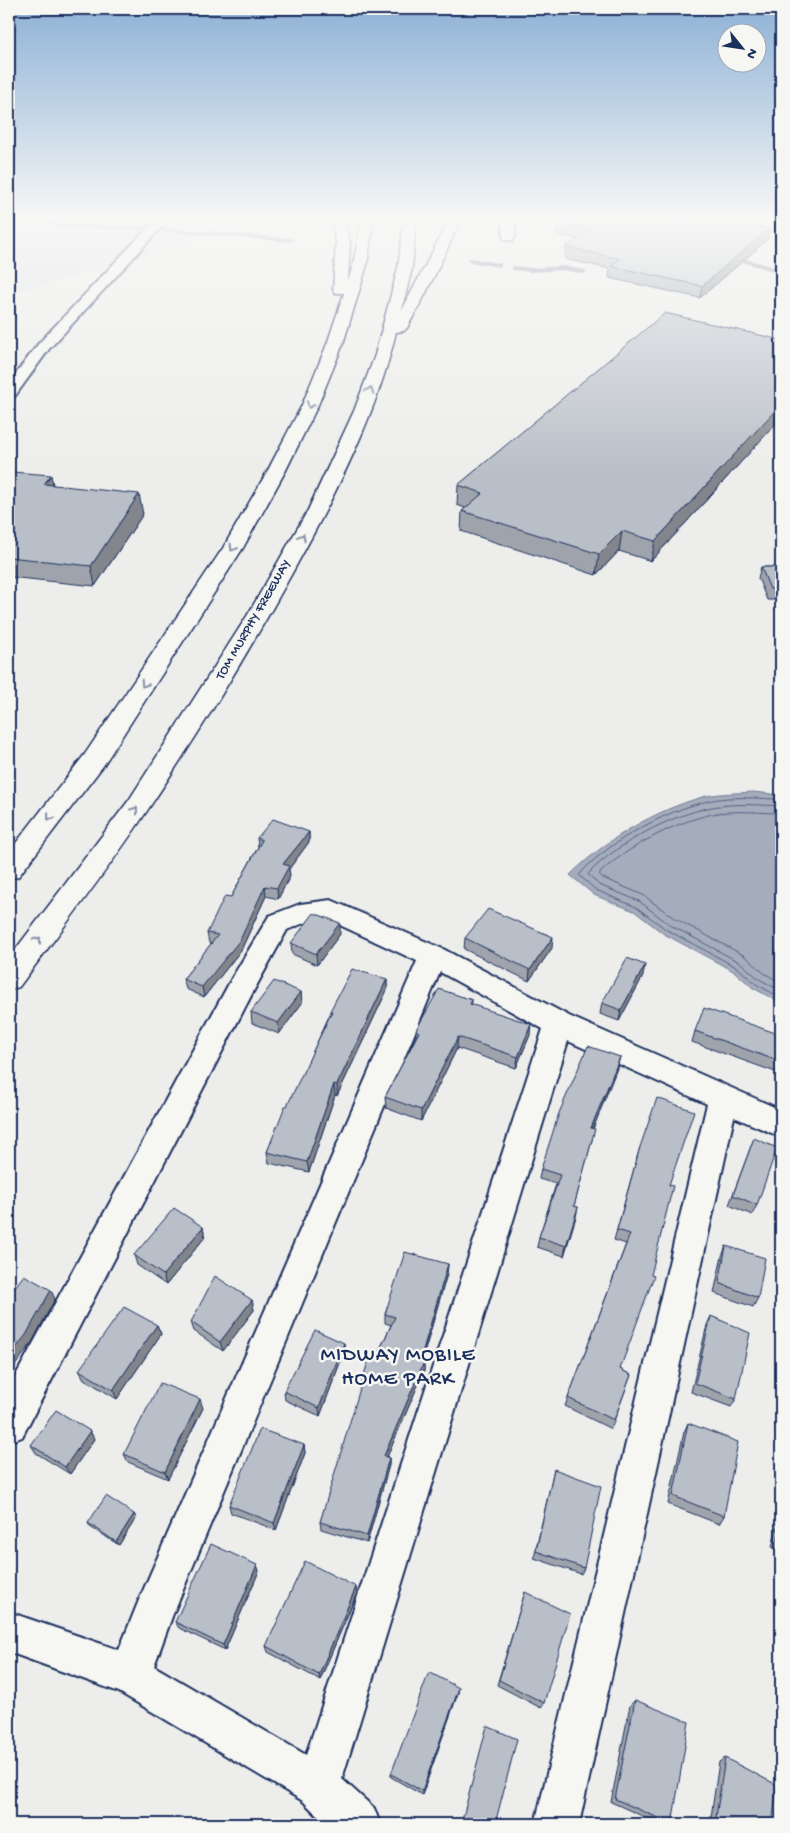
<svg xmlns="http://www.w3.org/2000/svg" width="790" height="1833" font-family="'Gochi Hand',sans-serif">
<rect width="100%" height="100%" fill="#edeeec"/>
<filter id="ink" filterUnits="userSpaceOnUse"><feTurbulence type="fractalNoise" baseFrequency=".02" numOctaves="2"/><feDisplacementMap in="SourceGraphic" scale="10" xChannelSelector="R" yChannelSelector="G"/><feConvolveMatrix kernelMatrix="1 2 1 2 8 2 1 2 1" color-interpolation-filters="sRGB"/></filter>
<g filter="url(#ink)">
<path fill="#dde0e1" d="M9,218H275L9,295Z"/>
<path fill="#a5acbc" stroke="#6e7a96" d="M753,792L781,795V1003L753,988L735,972L664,934L634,911L594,895L570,875C608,838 655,810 706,796C721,793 738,793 753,792Z"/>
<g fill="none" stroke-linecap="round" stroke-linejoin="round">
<path stroke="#526184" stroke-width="1" d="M781,799C760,799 740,796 719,799C675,805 608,841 579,875L596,890L636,907L667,930L738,968L756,984L781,998
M781,806C758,805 734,803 712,807C671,815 616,844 588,874L599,885L639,901L670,925L741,963L759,979L781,991
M781,813C760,813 739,810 719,813C682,818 625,848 599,874L603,878L643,895L674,918L745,956L764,973L781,983"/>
<path stroke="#6e7a96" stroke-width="4" d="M28,218L59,225L144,228
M155,229L290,240
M735,258L781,271
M470,260L499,265
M514,268L531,270L564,268L584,272"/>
<g stroke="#1b2f5e" stroke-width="4">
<path id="street" d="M157,218H170L49,349L15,396L9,398V383L39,343Z
M503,218H515V237L513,240H505L503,237Z
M331,900L443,949L569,1016L781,1110V1137L734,1117L579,1824H535L707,1104L568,1041L342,1779L374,1808L380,1824H326L303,1801L119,1692L9,1652V1612L119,1650L139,1600L417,961L329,920L304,923L287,930L253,992L22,1437L9,1442V1388L232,978L269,916L300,904ZM440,972L543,1029L306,1755L154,1666L173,1614Z"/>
</g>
<g stroke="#1b2f5e" stroke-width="3">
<path id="highway" d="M331,218H343L350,243L348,282L353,265L362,218H374L367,265L343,344L318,405L286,470L243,548L103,766L18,877L9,879V852L85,754L223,548L268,470L302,405L327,344L344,293H335L333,290L336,243Z
M404,218H416L412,268L402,310L450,218H462L426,293L407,328L404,331L396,332C377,414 336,493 296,566C250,650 200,732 147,811C107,871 62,929 19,987L9,990V958L129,800L247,616L308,510L354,411L375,355L398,268Z"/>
</g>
<use href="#street" fill="#f6f6f2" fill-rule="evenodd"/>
<use href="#highway" fill="#f6f6f2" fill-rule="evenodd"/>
</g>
<path fill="#9fa4ac" stroke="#1b2f5e" d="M558,218L674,223L770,228L767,240L700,298L609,278L610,269L565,259L566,247L578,239L556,234Z
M781,340V418L651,561L619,551L596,575L461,531L462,511L465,508L457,505L458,485Z
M9,476L53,485L143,514L95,586L9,577Z
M761,567H781V600H767L758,578Z
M309,832V842L289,869L290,876L278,899L266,896L241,950L204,997L186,989L183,979L211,944L209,943L207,933L231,897L258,847L257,838Z
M340,934L317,965L292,954L291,943Z
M465,938L552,948L529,981L464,949Z
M643,976L619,1021L600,1014L602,1003Z
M387,979V990L337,1096L335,1095L309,1172L269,1163L267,1152L330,1014V1011Z
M301,992L302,1003L279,1034L252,1023L251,1012Z
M472,1000V1005L530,1035L516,1068L457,1048L421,1121L386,1108L385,1097L416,1037V1030Z
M695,1031L781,1035V1074L692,1042Z
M617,1068L593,1129L592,1140L574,1206L578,1207L564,1256L537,1247L539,1237L556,1184L539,1179L541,1169Z
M781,1084V1092L779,1091Z
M754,1138L757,1205L752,1215L729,1205Z
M640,1147L669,1185L620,1369L631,1375L611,1429L565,1406L626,1244L614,1240Z
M203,1227L205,1237L166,1285L137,1265L134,1255Z
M726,1246L758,1298L753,1307L714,1293L722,1256Z
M448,1264L447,1274L422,1361L424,1362V1371L387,1457L389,1458V1465L367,1543L321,1529L320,1522L376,1358L391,1325L385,1323V1314Z
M252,1300L254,1310L223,1351L194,1331L191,1322Z
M711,1316L736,1399L731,1407L691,1392L707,1325Z
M157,1325L161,1334L117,1399L84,1379L79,1370Z
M344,1343V1352L320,1416L285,1400L284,1391Z
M781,1402V1429L775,1426Z
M203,1408L168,1479L128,1462L124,1454Z
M688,1423L724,1516L719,1524L668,1504L684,1432Z
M90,1431L94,1439L70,1474L36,1453L31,1445Z
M304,1445L305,1453L276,1530L231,1513L229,1505Z
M554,1469L584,1568L581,1574L534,1558Z
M781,1511V1551L772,1547Z
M134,1514L136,1518L119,1545L90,1527L88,1523Z
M257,1565L259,1571L225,1650L179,1628L175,1622Z
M525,1592L544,1703L541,1708L497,1685Z
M357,1593L320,1680L268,1652L266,1646Z
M458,1693L422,1795L391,1777V1774Z
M635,1700L672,1824H660L611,1802L630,1705Z
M725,1758L772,1824H710L719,1762Z"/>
<path fill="#82868c" stroke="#1b2f5e" d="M770,228L767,240L700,298L702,286Z
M781,404V418L651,561L655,541Z
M51,475L55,495L44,484Z
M139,494L143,514L95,586L91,566Z
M622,531L619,551L596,575L599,554Z
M309,832V842L289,869L290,876L278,899L277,888L283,864Z
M265,886L266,896L241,950L204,997L202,987Z
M340,923V934L317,965L316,954Z
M553,937L552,948L529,981L530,970Z
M645,965L643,976L619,1021L621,1010Z
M387,979V990L337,1096V1085Z
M301,992L302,1003L279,1034L278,1023Z
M531,1024L530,1035L516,1068L518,1057Z
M458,1037L457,1048L421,1121V1110Z
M620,1057L617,1068L589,1139L591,1128Z
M334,1084L335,1095L309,1172L307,1162Z
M578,1207L576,1217L564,1256L566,1246Z
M203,1227L205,1237L166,1285L163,1275Z
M448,1264L447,1274L419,1369L420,1360Z
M51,1290L55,1299L31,1344L9,1374V1357Z
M252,1300L254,1310L223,1351L220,1342Z
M157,1325L161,1334L117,1399L113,1390Z
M344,1343V1352L320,1416L319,1408Z
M424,1362V1371L384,1464V1456Z
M200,1399L203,1408L168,1479L165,1472Z
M90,1431L94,1439L70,1474L65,1467Z
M304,1445L305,1453L276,1530L274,1523Z
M389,1458V1465L367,1543V1536Z
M134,1514L136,1518L119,1545L116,1542Z
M257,1565L259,1571L225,1650L223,1645Z
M356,1587L357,1593L320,1680L319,1675Z
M459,1688L458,1693L422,1795V1791Z"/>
<path fill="#b9bfc8" stroke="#1b2f5e" d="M558,218H673L674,223L770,228L702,286L611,266L620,259L566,247L592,229L557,222Z
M665,313L781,340V404L655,541L622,531L599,554L462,511L483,493L458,485Z
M12,472L51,475L44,484L139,494L91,566L9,557V476Z
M761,567H781V589H770Z
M273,819L309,832L283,864L289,866L277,888L265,886L240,940L202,987L183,979L218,935L207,933L225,896L231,897L262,840L257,838Z
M488,909L553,937L530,970L465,938Z
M314,913L340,923L316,954L291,943Z
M627,958L645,965L621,1010L602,1003Z
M352,969L387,979L337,1085L334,1084L307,1162L267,1152L285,1106H287L332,1011H330Z
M274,981L301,992L278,1023L251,1012Z
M439,989L472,1000L470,1004L531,1024L518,1057L458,1037L421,1110L385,1097L419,1032L416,1030Z
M704,1008L781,1035V1062L695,1031Z
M588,1046L620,1057L591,1128L595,1129L574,1206L578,1207L566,1246L539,1237L560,1175L541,1169L559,1113Z
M657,1098L694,1111L669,1185L673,1186L651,1275L654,1276L620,1369L631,1375L614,1420L568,1398L630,1234L617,1230L640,1147Z
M754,1138L777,1148L757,1205L733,1195Z
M174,1208L203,1227L163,1275L134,1255Z
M726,1246L765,1258L758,1298L719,1283Z
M405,1252L448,1264L420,1360L424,1362L384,1456L389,1458L367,1536L320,1522L370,1355L376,1358L395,1317L385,1314Z
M24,1275L51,1290L26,1335L9,1357V1295Z
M215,1276L252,1300L220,1342L191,1322Z
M124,1307L157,1325L113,1390L79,1370Z
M711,1316L750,1333L736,1399L695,1383Z
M315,1330L344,1343L319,1408L284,1391Z
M160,1383L200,1399L165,1472L124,1454Z
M56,1410L90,1431L65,1467L31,1445Z
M688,1423L738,1442L724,1516L673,1496Z
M260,1429L304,1445L274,1523L229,1505Z
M554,1469L601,1486L584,1568L536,1551Z
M106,1496L134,1514L116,1542L88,1523Z
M781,1527V1541L778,1540Z
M211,1544L257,1565L223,1645L175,1622Z
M305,1561L356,1587L319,1675L266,1646Z
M525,1592L570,1614L544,1703L499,1680Z
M429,1672L459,1688L422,1791L391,1774Z
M635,1700L689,1722L672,1824L615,1799Z
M487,1726L517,1739L495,1824H461Z
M725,1758L777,1785L772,1824H715Z"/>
<defs><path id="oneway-chevron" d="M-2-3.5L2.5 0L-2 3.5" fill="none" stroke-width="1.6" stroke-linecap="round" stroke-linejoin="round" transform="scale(1.25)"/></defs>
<g stroke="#8892a8">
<use href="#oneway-chevron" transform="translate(370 390) rotate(-70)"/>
<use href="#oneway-chevron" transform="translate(310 405) rotate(114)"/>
<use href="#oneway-chevron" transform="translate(302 537) rotate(-61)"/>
<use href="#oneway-chevron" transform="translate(233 548) rotate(121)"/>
<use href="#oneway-chevron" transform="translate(144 684) rotate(123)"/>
<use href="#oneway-chevron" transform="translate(135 810) rotate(-54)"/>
<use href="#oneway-chevron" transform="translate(50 817) rotate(128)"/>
<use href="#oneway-chevron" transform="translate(38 940) rotate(-52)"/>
</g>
</g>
<linearGradient id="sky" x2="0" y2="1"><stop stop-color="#8db1d6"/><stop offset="0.46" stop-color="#f7f7f6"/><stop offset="1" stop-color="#f7f7f6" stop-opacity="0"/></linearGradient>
<rect width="790" height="475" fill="url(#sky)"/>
<g text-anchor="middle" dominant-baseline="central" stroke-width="5" stroke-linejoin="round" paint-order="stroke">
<g font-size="14" fill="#1b2f5e" stroke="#f6f6f2">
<text transform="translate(254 620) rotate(-60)">TOM MURPHY FREEWAY</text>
</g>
<g font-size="21" letter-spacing="1" fill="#1b2f5e" stroke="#f6f6f2">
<text x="398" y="1356">MIDWAY MOBILE<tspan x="398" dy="24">HOME PARK</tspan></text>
</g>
</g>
<rect width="790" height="1833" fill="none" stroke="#f6f6f2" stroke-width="30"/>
<rect x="15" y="15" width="760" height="1803" fill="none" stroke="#1b2f5e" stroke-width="2" filter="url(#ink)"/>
<g transform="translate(742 48) rotate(120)"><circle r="24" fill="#f6f6f2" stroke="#9ea6b7"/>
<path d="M0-4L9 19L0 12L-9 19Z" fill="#1b2f5e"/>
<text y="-8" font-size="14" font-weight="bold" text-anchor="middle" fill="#1b2f5e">N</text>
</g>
</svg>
